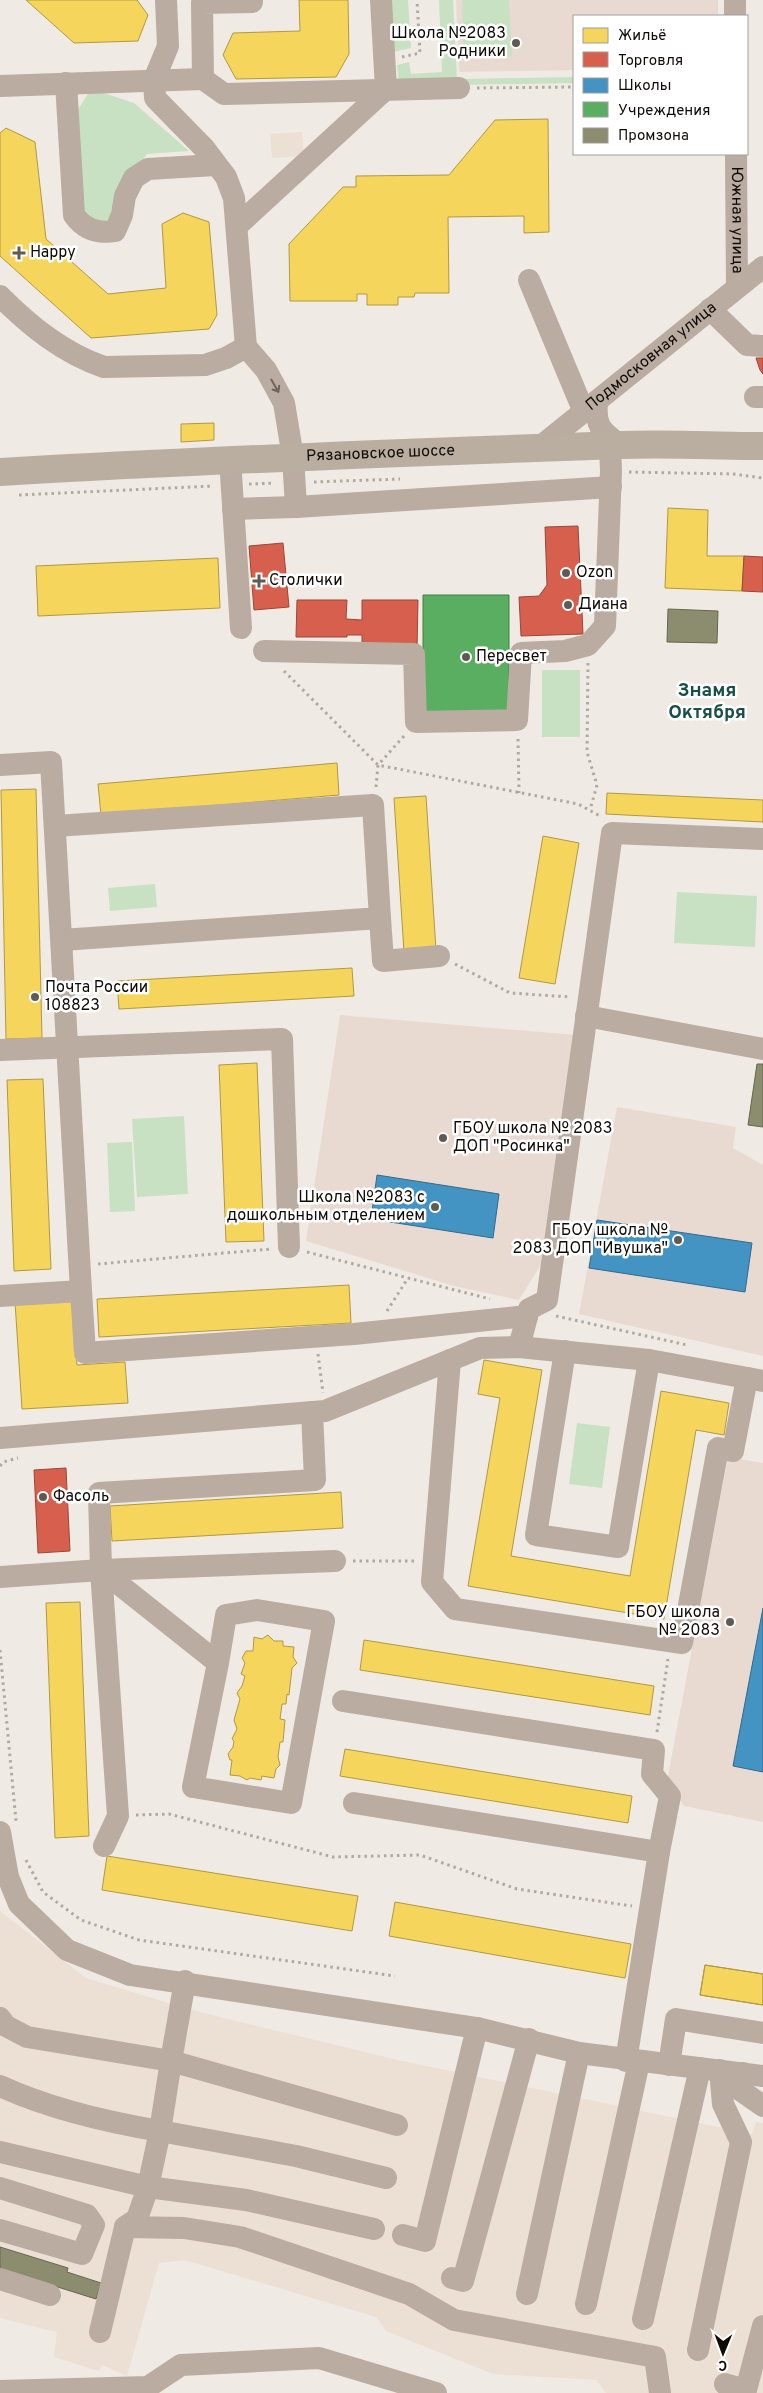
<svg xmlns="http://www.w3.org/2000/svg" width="763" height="2393" font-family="Overpass,sans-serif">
<rect width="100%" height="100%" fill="#f0eae4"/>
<path fill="#ecdfd4" d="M302,132L304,156L272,158L270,134Z
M0,1911L86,1978L191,2010L402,2061L752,2134L756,2122L763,2123V2393H606L596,2380L493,2374L386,2331L376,2317L185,2260L159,2263L127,2376L102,2365L99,2371L54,2357L57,2332L0,2318Z"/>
<path fill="#e9dad1" d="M456,0H718V16H574V70L459,72Z
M340,1015L576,1035L550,1250L519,1300L454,1286L306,1241Z
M617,1107L736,1127L733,1148L763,1165V1356L579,1314Z
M728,1457L763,1463V1822L684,1806L667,1781Z"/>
<path fill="#c7e1c2" d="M390,0H408L411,48L393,52Z
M439,0H453L457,79L574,77V83L399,86L397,65L409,62L411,74L442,72Z
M462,0H509L512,56L464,58Z
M91,89L134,103L189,151L147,154L129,178L107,225L79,215L74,116Z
M542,670H580V737H542Z
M155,884L157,907L110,911L108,888Z
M677,892L757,896L755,947L674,943Z
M184,1116L188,1194L137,1197L132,1119Z
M132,1142L135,1211L110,1212L107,1143Z
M577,1423L610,1427L602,1488L569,1484Z"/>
<path fill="#f6d55c" stroke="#b19943" d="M26,0H137L148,15L138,41L74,43Z
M299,0H348L349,54L336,77L236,79L223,55L233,33L300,31Z
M548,119L549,232L524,233V216L448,217L449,293H415L414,297H398V305H367V294H357V301H290L289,244L343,187H356V176L449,175L495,120Z
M6,128L35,142L46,239L108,294L166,288L162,224L183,213L209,222L217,315L209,329L91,338L0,256V133Z
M214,423V440L181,442V424Z
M668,508L708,510L707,556H744L742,591L665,588Z
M218,558L220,608L38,616L36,566Z
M337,763L339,795L101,815L98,784Z
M36,789L42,1038L6,1039L1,790Z
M607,793L763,800V822L606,814Z
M426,796L436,950L404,952L394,798Z
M543,836L579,843L555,984L519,978Z
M352,968L354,996L119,1009L117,981Z
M257,1063L264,1241L226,1242L219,1065Z
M43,1079L51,1269L14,1271L7,1080Z
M349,1285L351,1323L99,1337L97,1299Z
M73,1299L77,1365L125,1362L128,1403L22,1409L15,1302Z
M484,1360L542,1370L511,1556L630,1576L661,1391L729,1403L724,1435L696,1430L664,1619L468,1586L500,1398L478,1394Z
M341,1492L343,1528L112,1541L110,1506Z
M80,1602L89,1836L55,1838L46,1603Z
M268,1635L274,1641H283V1646L294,1647L293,1657L297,1663L292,1668L289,1695L287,1694L286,1704H282L280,1719L285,1720L283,1742H280L278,1757L280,1765L276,1769L274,1778L262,1776L261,1780L250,1778L247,1780L240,1776L230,1775L232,1760H230L228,1754L233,1747L234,1741L232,1739L237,1729L234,1720L240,1699L237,1693L242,1686L245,1676L241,1674L245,1663L242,1658L246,1651H253L254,1637L262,1639Z
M364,1640L654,1686L650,1715L360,1670Z
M345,1749L632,1796L628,1823L340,1776Z
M107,1856L358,1896L352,1931L102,1890Z
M395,1902L631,1944L625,1978L389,1936Z
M705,1965L763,1974V2005L700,1995Z
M705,1965L763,1974V2005L700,1995Z"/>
<path fill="#d6604d" stroke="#9a4738" d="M756,358H763V374L760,370Z
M578,526L583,634L521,636L519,597L539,596L547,585L545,527Z
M283,543L289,607L254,610L249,546Z
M744,556L763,557V592L742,591Z
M297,600H347L346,619L362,620V600H418L417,649H362V635H347V637H296Z
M66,1468L70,1551L38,1553L34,1470Z"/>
<path fill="#4393c3" stroke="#336a8b" d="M377,1175L499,1194L493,1238L371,1219Z
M597,1220L752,1243L745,1292L589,1268Z
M763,1608V1772L733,1766Z"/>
<path fill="#5aae61" stroke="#447d46" d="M423,595H509V719H423Z"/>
<path fill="#8c8c6e" stroke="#66664f" d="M668,609L718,611L717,643L667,642Z
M757,1064H763V1127L748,1125Z
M0,2247L68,2268L67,2272L101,2283L96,2299L0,2269Z"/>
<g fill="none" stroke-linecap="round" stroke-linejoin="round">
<path stroke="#b1a9a0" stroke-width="3" stroke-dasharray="2.5 4" stroke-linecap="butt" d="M402,57L420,53L417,0
M477,88L574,87
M629,472L733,474L763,478
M314,482L400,479
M249,484L275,483
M19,495L213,486
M588,663L587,752L597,785L590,810
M284,671L378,765L578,804L602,817
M518,739L519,793
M376,787L378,765L404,736
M455,964L510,993L571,997
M307,1252L490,1299
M98,1264L271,1249
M387,1311L408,1278
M556,1316L687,1345
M318,1354L323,1393
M0,1466L3,1462L18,1458
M353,1561H416
M0,1650L16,1821
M657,1732L668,1659
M136,1815L169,1814L333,1857L420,1855L517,1889L632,1906
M26,1860L43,1892L81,1920L139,1940L395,1976"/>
<g stroke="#baaca0" stroke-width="22">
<path d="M166,0L168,46L154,80L155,98L204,148L226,177L234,198L246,347L266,370L284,403L293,457L296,507"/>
<path d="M252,0V2L202,3L203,79L224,94L459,88"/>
<path d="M735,0V16"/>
<path d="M66,83L74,215C84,229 97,234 115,231L122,215L125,196L134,178L148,169L215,165"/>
<path d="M0,86L203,79"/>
<path id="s1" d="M736,154L737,287"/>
<path d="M237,226L386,89L381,0"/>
<path d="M529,280L584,412"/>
<path d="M0,296C30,326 63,353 104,367L205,365L226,358L246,347"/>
<path d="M710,309L747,345L763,346"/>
<path d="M755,397H763"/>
<path d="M597,401C595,426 600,430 620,445"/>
<path id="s2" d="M541,446L763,267"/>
<path d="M230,459L241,628"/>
<path d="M233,509L296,507L611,487"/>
<path d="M264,651L414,654L416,722L517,720L521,653L565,651L588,645L605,626L611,471L610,446"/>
<path d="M0,765L51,762L81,1291L0,1296"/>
<path d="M55,826L373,805L380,918L62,940"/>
<path d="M380,918L383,961L439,956"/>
<path d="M586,1016L763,1049"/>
<path d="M0,1050L282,1039L289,1247"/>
<path d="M81,1291L85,1353L354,1334L527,1316"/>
<path d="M519,1347L529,1309L547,1300L612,833L763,839"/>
<path d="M565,1351L536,1535L618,1547L649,1360"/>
<path d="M450,1360L432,1582L455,1609L682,1643L718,1448L733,1451L747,1378"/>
<path d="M0,1438L325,1411L480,1348L519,1347L649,1360L763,1381"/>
<path d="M101,1570L118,1816L104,1846"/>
<path d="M0,1577L101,1570L335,1561"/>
<path d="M218,1663L226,1615L257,1610L324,1621L291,1803L193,1787L218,1663L101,1570L99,1493L315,1480L312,1412"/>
<path d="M343,1701L654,1750L652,1774L670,1796L659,1852"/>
<path d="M354,1803L659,1852L626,2061"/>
<path d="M0,1832L8,1877L19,1904L67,1950L130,1975L477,2028L579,2053L763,2076"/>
<path d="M0,2018L6,2026L27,2037L171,2061L185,1981"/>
<path d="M669,2065L676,2019L763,2033"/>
<path d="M743,2073L740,2090L763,2106"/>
<path d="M0,2086C50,2109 106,2122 160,2131L171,2061L397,2125"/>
<path d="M0,2152L148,2187L160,2131L296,2156L386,2178"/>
<path d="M0,2188L87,2215L94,2225L82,2254L0,2230"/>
<path d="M125,2227L184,2228L240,2237L409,2294L454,2320L655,2357L660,2393"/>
<path d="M403,2235L425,2241L477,2028"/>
<path d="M452,2278L463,2281L529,2039"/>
<path d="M0,2279L50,2295"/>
<path d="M527,2294L579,2053"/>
<path d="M586,2304L639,2062"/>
<path d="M643,2319L700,2068"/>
<path d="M100,2332L125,2227L137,2219L148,2187L246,2200L374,2229"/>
<path d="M698,2350L741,2142L723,2104L720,2070"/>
<path d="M725,2384L746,2390L763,2326"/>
<path d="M0,2391L148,2387L181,2365L319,2358L436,2393"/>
</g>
<path stroke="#baaea0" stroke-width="28" id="s3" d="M0,472C207,460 414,452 621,445C668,443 716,446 763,446"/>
</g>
<defs><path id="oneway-shaft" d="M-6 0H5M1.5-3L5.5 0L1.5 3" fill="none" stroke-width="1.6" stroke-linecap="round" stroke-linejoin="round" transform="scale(1.25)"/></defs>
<use stroke="#6d645c" href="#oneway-shaft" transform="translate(275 386) rotate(60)"/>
<g fill="#5e5a55" stroke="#fff" stroke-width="2">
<circle cx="516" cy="43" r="5"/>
<path d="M16.5 245.5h5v5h5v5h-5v5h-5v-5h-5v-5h5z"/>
<circle cx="566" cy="573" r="5"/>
<path d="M256.5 573.5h5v5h5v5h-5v5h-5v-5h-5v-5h5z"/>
<circle cx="568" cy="605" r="5"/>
<circle cx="466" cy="657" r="5"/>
<circle cx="35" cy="997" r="5"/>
<circle cx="443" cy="1138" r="5"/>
<circle cx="435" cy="1207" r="5"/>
<circle cx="678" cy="1240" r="5"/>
<circle cx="43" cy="1497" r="5"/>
<circle cx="730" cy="1622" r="5"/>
</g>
<g text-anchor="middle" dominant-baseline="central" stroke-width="5" stroke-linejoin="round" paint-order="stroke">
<g font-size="16" fill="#0f0c08" stroke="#fff" text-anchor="start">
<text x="506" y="34" text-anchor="end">Школа №2083<tspan x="506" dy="18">Родники</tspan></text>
<text x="30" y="253">Happy</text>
<text x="576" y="573">Ozon</text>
<text x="269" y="581">Столички</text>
<text x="578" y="605">Диана</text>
<text x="476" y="657">Пересвет</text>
<text x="45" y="988">Почта России<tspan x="45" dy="18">108823</tspan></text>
<text x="453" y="1129">ГБОУ школа № 2083<tspan x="453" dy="18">ДОП "Росинка"</tspan></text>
<text x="425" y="1198" text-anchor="end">Школа №2083 с<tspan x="425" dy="18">дошкольным отделением</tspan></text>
<text x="668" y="1231" text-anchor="end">ГБОУ школа №<tspan x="668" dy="18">2083 ДОП "Ивушка"</tspan></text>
<text x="53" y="1497">Фасоль</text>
<text x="720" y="1613" text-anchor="end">ГБОУ школа<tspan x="720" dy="18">№ 2083</tspan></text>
</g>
<g font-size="16" fill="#0f0c08" stroke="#fff">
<text stroke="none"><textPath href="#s1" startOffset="66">Южная улица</textPath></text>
<text stroke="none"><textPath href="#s2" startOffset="142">Подмосковная улица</textPath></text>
<text stroke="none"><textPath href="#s3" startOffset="381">Рязановское шоссе</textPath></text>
</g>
<g font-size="19" font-weight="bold" fill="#185047" stroke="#fff">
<text x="707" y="691">Знамя<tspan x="707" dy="22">Октября</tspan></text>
</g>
</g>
<rect x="573" y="15" width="175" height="140" fill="#ffffff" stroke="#9f9e9c"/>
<rect x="583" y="28" width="25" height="15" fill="#f6d55c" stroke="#9f9e9c"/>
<text x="618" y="40" font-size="15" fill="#0f0c08">Жильё</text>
<rect x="583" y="52" width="25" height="15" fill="#d6604d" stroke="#9f9e9c"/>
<text x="618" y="65" font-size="15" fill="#0f0c08">Торговля</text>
<rect x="583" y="78" width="25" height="15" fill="#4393c3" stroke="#9f9e9c"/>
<text x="618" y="90" font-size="15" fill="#0f0c08">Школы</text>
<rect x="583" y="102" width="25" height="15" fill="#5aae61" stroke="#9f9e9c"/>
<text x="618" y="115" font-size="15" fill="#0f0c08">Учреждения</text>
<rect x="583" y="128" width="25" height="15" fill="#8c8c6e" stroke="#9f9e9c"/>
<text x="618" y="140" font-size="15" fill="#0f0c08">Промзона</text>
<g transform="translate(723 2353) rotate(181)" stroke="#ffffff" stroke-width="4" paint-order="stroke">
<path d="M0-4L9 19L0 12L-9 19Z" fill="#0f0c08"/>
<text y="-8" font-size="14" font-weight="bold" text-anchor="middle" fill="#0f0c08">С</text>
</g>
</svg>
